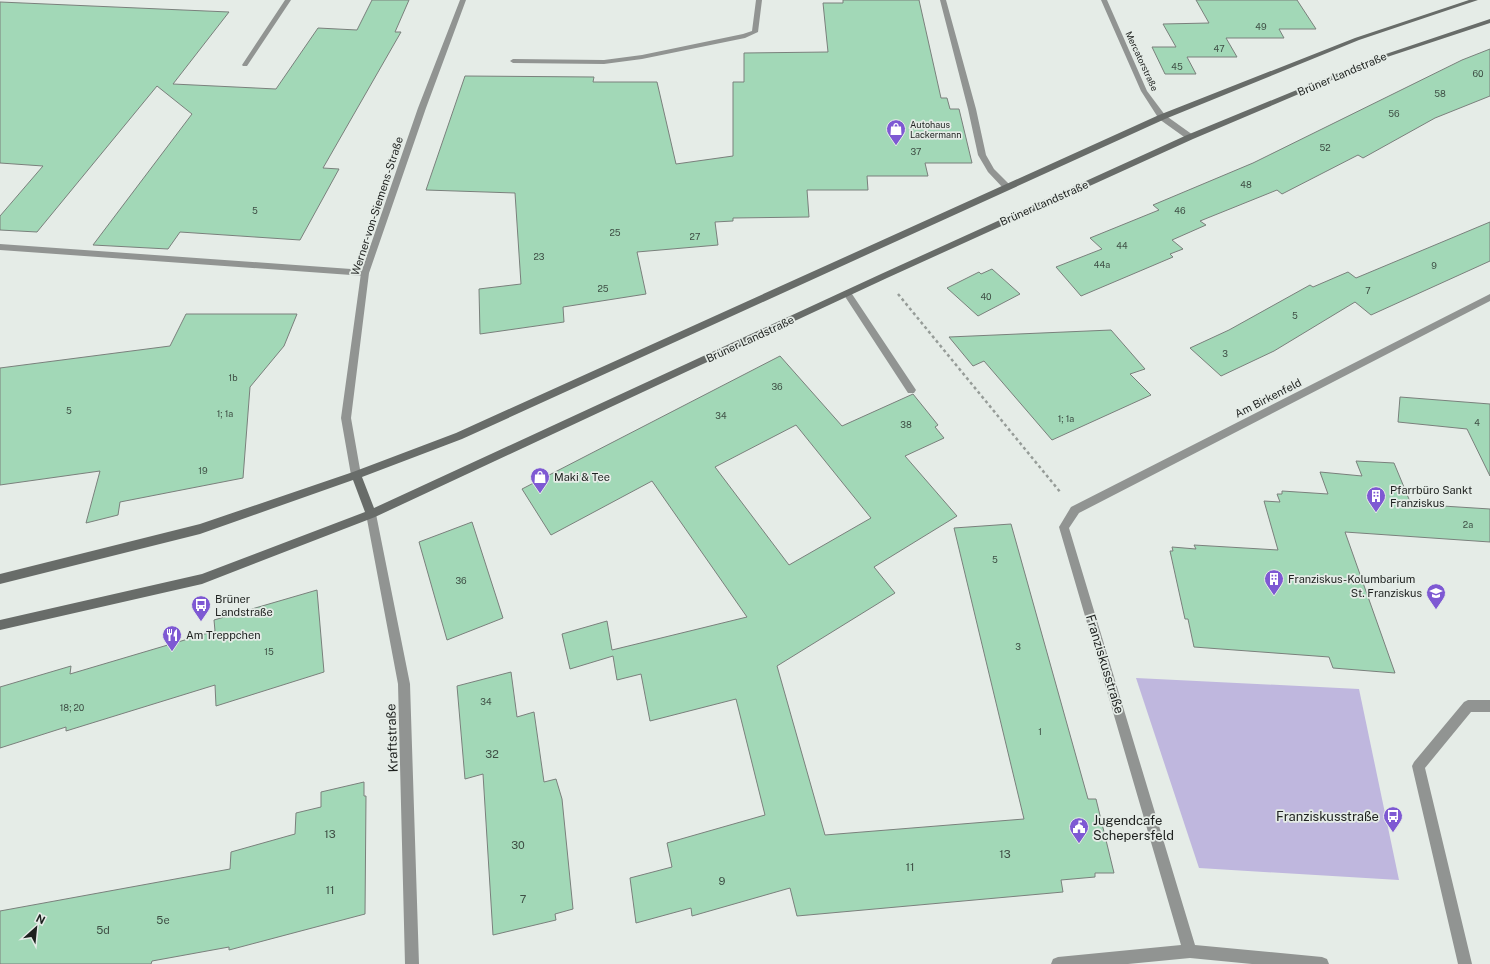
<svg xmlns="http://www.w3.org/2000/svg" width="1490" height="964" font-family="'Public Sans',sans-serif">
<rect width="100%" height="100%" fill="#e5ece7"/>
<path fill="#bfb7de" d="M1136,678L1359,689L1399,880L1199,868Z"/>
<path fill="#a2d8b7" stroke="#7a807c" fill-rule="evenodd" d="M372,0H409L395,32H401L323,168L339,169L300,240L180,232L168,249L93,245L192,114L157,86L37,232L0,230V216L43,166L0,163V2L229,12L173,84L276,89L318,28L357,30Z
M843,0H919L941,98H947L950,109H959L972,163H925L928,176H867L868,190H807L809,217L733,218V221L715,222L718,245L637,252L646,294L563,307L564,322L480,334L479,289L521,284L515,193L426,190L465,76L594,77L593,82H657L676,164L733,156V82H744V53L828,52L823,3H843Z
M1196,0H1297L1316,29H1279L1284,38H1226L1237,57H1187L1196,74H1165L1152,47H1176L1163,24L1209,23Z
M1490,49V96L1435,118L1363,158L1358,155L1282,194L1277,190L1200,221L1206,225L1172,240L1183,249L1170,254L1173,257L1081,296L1056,267L1102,249L1090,238L1159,210L1153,205L1253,163L1462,60Z
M1490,222V261L1371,315L1355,302L1274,351L1221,376L1190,348L1229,330L1310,285L1313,287L1348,272L1356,278Z
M992,269L1020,294L978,316L947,288L979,272L981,274Z
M186,314H297L284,346L250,387L243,478L120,502L118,515L86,523L100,471L0,485V368L170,346Z
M1111,330L1145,369L1130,374L1151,395L1052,440L984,361L973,366L949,337Z
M780,356L842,426L913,394L938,425L935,427L944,438L905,456L957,516L874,567L895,593L777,666L825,835L1024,819L954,528L1011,524L1088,799H1096L1114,873H1095V877L1061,880L1063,892L797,916L790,888L692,916L691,908L636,923L630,878L672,867L667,843L765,815L736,699L650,721L641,674L617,680L613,656L570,669L562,634L607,621L612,650L747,617L652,481L551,535L522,489ZM796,425L871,518L789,565L715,467Z
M1400,397L1490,404V476L1467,429L1398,422Z
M1356,461L1394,463L1411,504L1490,509V542L1345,532L1395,673L1333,668L1329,657L1194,647L1188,619H1185L1170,551H1173L1172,547L1196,549L1194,545L1278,550L1264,501L1280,502L1277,494H1282V491L1328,494L1320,472L1362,476Z
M472,522L503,618L447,640L419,542Z
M317,590L324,672L216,706L215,685L66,731V727L0,748V687L71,666L70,674L215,631L214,620Z
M511,672L517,717L534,712L544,782L556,779L562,799L573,909L555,914L556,920L493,935L483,774L465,779L457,686Z
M364,782V796H366L365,914L229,950V947L152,961L151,964H0V911L230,869L231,852L295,834L296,813L321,807V792Z"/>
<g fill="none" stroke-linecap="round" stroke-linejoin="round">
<path stroke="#969c98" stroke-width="2.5" stroke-dasharray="3 3" stroke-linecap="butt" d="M898,294L1061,493"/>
<path fill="#919492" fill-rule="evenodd" d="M285,0H291L247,66H243L242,65Z
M756,0H762L758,32L745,38L642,59L604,64L513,63L510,61L513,59L604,60L642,55L743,34L752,31Z
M940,0H946L976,109L986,155L994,169L1010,185V189H1004L988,172L978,155L968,109Z
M0,244L365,270L369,273L365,276L0,250Z
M847,290L850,291L916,390L914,393H908L844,295L843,293Z"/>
<path fill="#919492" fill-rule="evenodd" d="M460,0H466L426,108L369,273L351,418L361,475L360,478H352L351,475L341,418L361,273L418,108Z
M1101,0H1107L1147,91L1165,115L1193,135V139H1187L1159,119L1141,91Z
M1490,294V301L1079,513L1069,528L1195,945L1322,957L1327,959L1329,964H1252L1190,958L1128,964H1051L1053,959L1058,957L1181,945L1059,527L1071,507Z
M371,510L375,511L376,514L410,684L419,964H405L398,684L366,514L367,511Z
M1468,700H1490V712H1471L1425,768L1472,964H1458L1412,766L1414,762L1464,702Z"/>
<path fill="#686c69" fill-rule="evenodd" d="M1469,0H1478L1359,40L1165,119L462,439L362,477L374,508L881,274L1187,135L1377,57L1490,19V23L1381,59L1193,139L887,278L375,517L202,584L0,630V620L202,574L365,512L353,480L200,534L0,584V574L200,524L353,472L456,433L1159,115L1355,38Z"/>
</g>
<defs>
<g id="shop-pin" transform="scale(1)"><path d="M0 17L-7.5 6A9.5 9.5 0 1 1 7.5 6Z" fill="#7e59d3" stroke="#e5ece7"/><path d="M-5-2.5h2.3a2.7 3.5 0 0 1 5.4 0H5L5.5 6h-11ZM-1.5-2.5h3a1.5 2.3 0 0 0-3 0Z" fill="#fff"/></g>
<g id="building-pin" transform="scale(1)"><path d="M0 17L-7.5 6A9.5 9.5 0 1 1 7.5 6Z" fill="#7e59d3" stroke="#e5ece7"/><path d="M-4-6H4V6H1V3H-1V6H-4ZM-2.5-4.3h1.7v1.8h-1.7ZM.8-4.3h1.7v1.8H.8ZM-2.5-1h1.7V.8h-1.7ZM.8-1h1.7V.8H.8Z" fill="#fff"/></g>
<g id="school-pin" transform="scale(1)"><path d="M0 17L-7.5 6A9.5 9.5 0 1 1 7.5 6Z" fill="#7e59d3" stroke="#e5ece7"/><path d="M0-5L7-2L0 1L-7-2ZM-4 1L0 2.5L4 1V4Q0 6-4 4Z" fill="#fff"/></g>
<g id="bus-pin" transform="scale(1)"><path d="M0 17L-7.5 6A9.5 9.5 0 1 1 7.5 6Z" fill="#7e59d3" stroke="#e5ece7"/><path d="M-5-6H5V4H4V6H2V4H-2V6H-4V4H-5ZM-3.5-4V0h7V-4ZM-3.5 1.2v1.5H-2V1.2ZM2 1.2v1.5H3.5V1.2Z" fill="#fff"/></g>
<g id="restaurant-pin" transform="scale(1)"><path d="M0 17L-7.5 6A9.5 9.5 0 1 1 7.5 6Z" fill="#7e59d3" stroke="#e5ece7"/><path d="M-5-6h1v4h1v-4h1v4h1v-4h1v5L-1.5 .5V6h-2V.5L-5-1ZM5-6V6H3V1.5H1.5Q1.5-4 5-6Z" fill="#fff"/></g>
<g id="civic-pin" transform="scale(1)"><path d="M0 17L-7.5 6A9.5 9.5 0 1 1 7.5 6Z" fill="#7e59d3" stroke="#e5ece7"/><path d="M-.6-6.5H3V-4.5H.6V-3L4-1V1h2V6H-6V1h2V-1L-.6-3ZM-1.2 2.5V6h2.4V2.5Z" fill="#fff"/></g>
</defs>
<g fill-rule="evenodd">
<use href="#shop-pin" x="896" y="129"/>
<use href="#shop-pin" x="540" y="477"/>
<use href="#building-pin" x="1376" y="496"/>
<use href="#building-pin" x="1274" y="579"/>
<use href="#school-pin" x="1436" y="593"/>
<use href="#bus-pin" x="201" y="605"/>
<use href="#restaurant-pin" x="172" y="635"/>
<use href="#bus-pin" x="1393" y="816"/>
<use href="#civic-pin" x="1079" y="827"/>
</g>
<g text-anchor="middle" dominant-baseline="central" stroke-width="3.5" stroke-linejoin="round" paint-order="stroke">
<g font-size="9" fill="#3f4f45">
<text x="1261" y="26">49</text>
<text x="1219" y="48">47</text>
<text x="1177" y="66">45</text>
<text x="1478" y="73">60</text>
<text x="1440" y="93">58</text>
<text x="1394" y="113">56</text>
<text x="1325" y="147">52</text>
<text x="916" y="151">37</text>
<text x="1246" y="184">48</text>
<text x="255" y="210">5</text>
<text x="1180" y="210">46</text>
<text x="615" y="232">25</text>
<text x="695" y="236">27</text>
<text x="1122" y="245">44</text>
<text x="539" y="256">23</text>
<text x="1102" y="264">44a</text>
<text x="1434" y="265">9</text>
<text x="603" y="288">25</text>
<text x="1368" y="290">7</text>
<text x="986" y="296">40</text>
<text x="1295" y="315">5</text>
<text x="1225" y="353">3</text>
<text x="233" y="377">1b</text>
<text x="777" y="386">36</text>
<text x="69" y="410">5</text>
<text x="225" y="413">1; 1a</text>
<text x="721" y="415">34</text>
<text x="1066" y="418">1; 1a</text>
<text x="1477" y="422">4</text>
<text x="906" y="424">38</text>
<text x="203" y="470">19</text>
<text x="1468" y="524">2a</text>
<text x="995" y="559">5</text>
<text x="461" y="580">36</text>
<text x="1018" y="646">3</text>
<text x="269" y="651">15</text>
<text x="486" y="701">34</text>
<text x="72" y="707">18; 20</text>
<text x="1040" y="731">1</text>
</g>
<g font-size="9" fill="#1e211f" stroke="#e5ece7">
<text transform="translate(1142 61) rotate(65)">Mercatorstraße</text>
</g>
<g font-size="9" fill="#1e211f" stroke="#e5ece7" text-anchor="start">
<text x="910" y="124">Autohaus<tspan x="910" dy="10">Lackermann</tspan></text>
</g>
<g font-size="11" fill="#1e211f" stroke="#e5ece7">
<text transform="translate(1342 74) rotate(-23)">Brüner Landstraße</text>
<text transform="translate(1044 203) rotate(-24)">Brüner Landstraße</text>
<text transform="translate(377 206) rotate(-72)">Werner-von-Siemens-Straße</text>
<text transform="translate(750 339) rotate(-25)">Brüner Landstraße</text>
<text transform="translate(1268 398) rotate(-27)">Am Birkenfeld</text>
</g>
<g font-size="11" fill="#1e211f" stroke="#e5ece7" text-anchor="start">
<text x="554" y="477">Maki &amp; Tee</text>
<text x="1390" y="490">Pfarrbüro Sankt<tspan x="1390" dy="13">Franziskus</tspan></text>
<text x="1288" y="579">Franziskus-Kolumbarium</text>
<text x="1422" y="593" text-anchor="end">St. Franziskus</text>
<text x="215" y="599">Brüner<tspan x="215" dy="13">Landstraße</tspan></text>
<text x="186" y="635">Am Treppchen</text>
</g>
<g font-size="11" fill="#3f4f45">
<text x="492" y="754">32</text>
<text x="330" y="834">13</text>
<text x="518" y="845">30</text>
<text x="1005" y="854">13</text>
<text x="910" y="867">11</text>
<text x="722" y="881">9</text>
<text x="330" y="890">11</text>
<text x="523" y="899">7</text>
<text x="163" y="920">5e</text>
<text x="103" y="930">5d</text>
</g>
<g font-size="13" fill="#1e211f" stroke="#e5ece7">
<text transform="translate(1105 664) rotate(73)">Franziskusstraße</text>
<text transform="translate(392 738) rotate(-92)">Kraftstraße</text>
</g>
<g font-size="13" fill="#1e211f" stroke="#e5ece7" text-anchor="end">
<text x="1379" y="816">Franziskusstraße</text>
<text x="1093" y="820" text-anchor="start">Jugendcafe<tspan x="1093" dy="15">Schepersfeld</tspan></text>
</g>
</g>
<g transform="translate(36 928) rotate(27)" stroke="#e5ece7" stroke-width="3" paint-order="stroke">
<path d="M0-3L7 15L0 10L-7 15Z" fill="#1e211f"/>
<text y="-6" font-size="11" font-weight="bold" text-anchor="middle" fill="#1e211f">N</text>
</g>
</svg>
